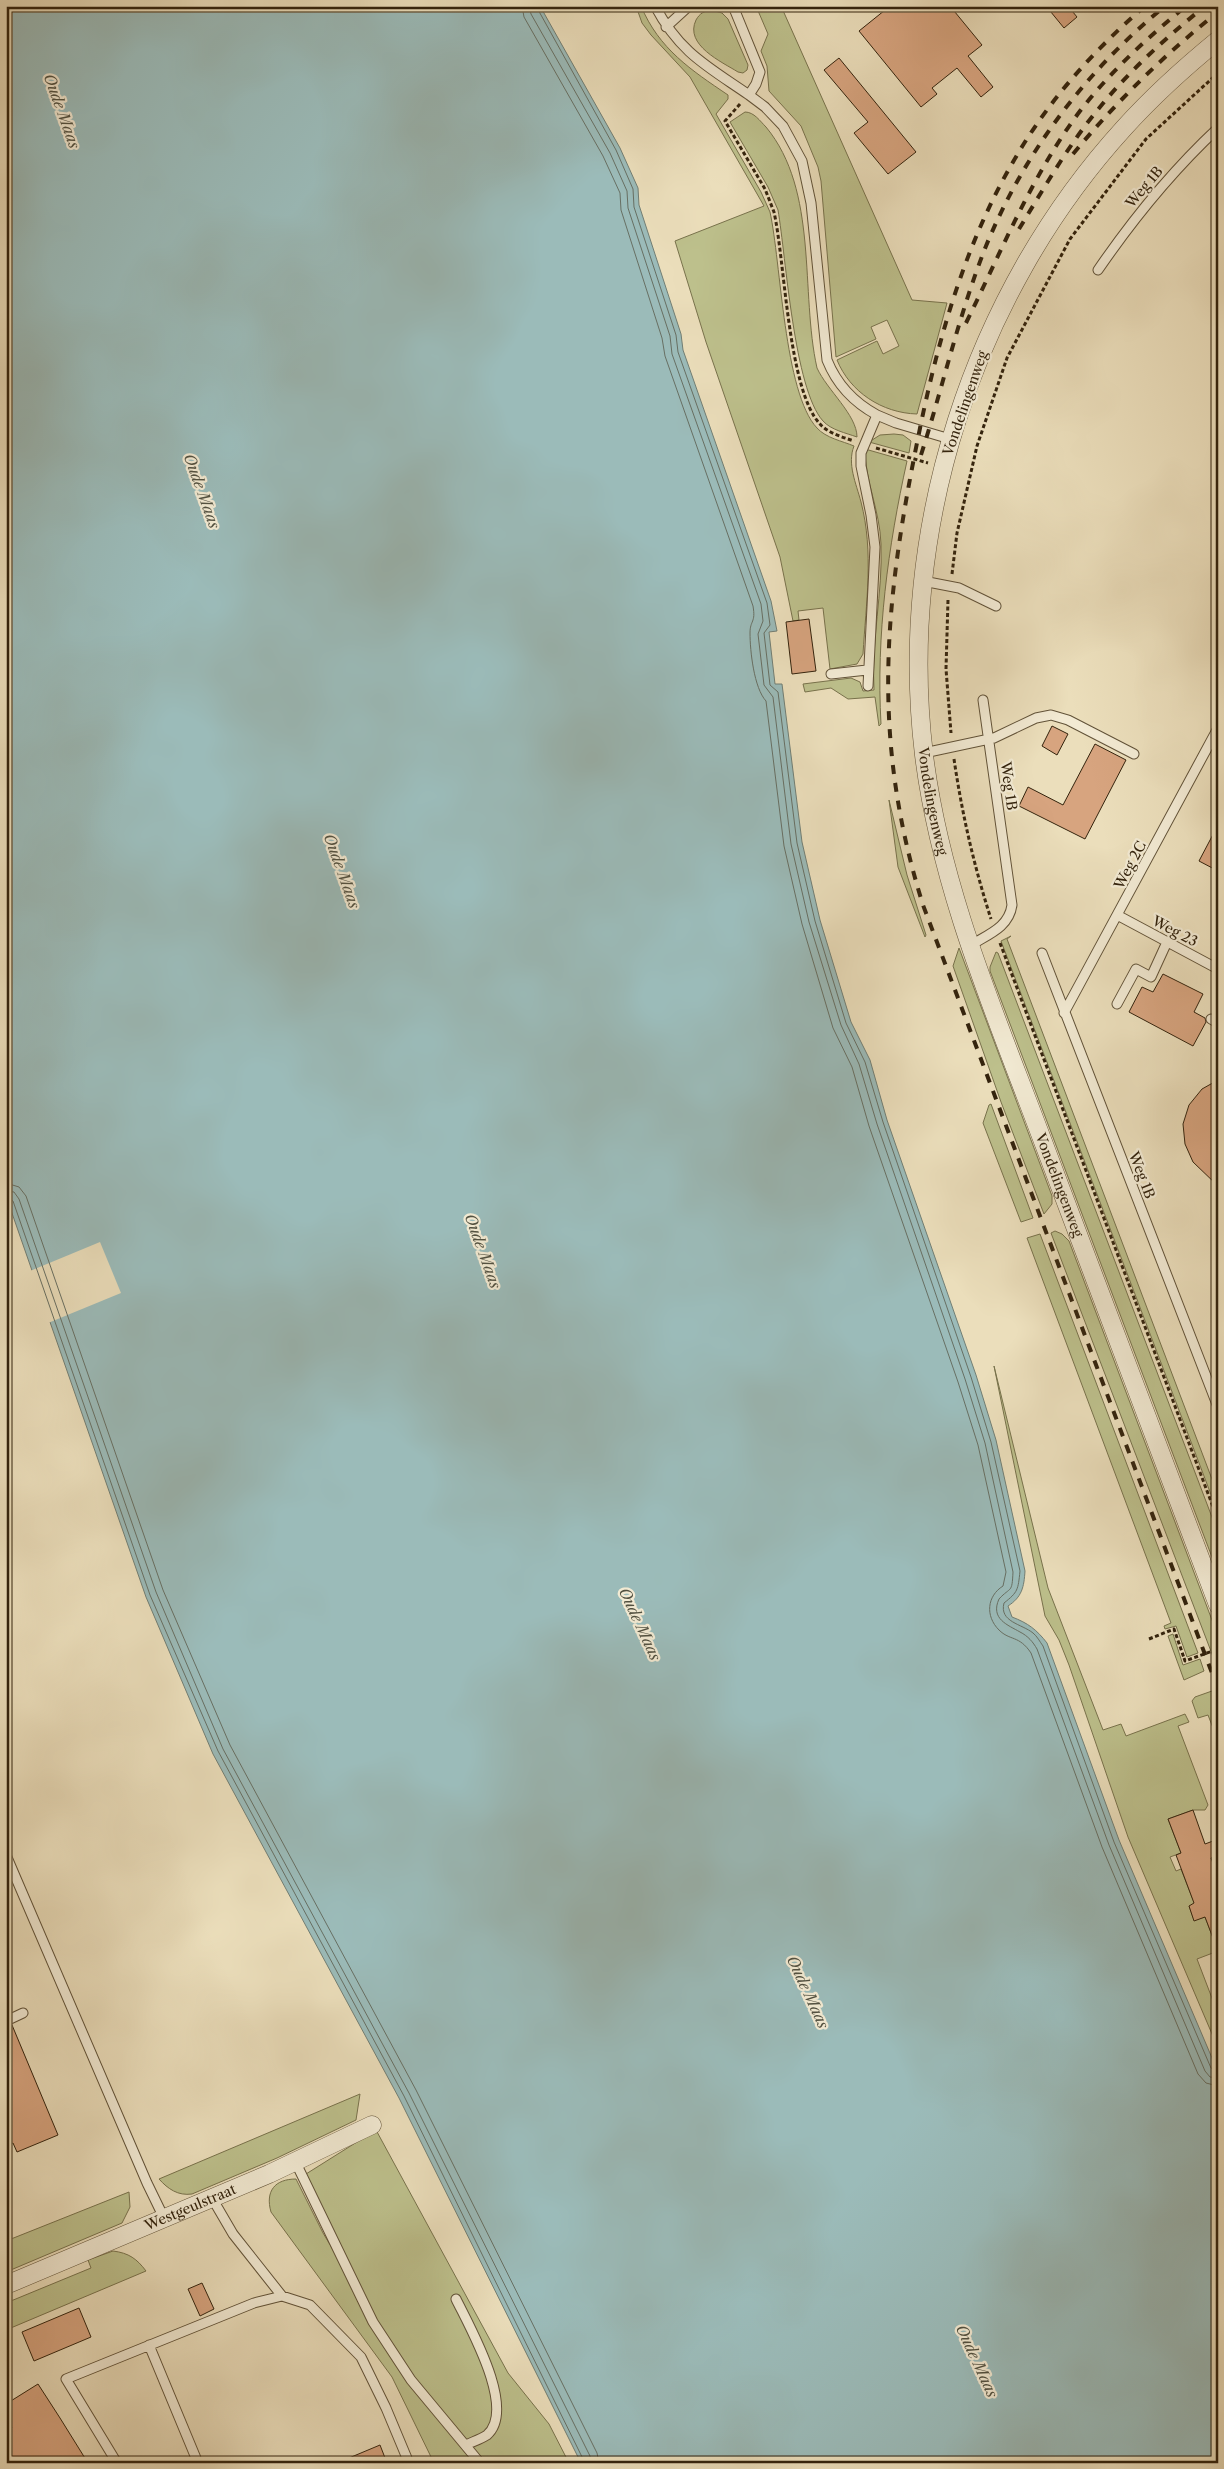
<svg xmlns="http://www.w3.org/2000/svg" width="1224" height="2469" font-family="'Libre Caslon Text',serif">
<rect width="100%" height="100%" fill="#ebdebb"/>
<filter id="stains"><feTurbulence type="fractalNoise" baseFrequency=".004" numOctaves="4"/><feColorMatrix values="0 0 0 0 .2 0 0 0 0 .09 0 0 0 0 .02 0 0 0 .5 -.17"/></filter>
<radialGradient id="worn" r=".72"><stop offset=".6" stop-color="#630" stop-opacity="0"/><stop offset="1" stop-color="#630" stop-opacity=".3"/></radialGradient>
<path fill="#bdc08c" stroke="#78724c" d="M636,6H641C659,49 691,70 728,95V99L716,114L761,192L770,212C781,262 784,393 817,428C826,438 842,441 854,446C847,464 856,483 861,502C874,552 866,603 863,654L857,664L830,669L823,608L798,611L799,620L793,621L780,557L706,342L675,241L764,206L690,77L651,35L642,23Z
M756,6H781L912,300L947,303L917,414C882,413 850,392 837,360L877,341L883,354L899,346L887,320L871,327L876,339L836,357L821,181L818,167L801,126L769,91L767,66L761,51L768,34Z
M712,10L722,13L728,19L748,65L747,70L743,73L738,72C722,62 684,45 696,20C700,13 704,11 712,10Z
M745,112C754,112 760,121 766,127C819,191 800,292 817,368C827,390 857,415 857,437C846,433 831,430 823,421C794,389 786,257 778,210L768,187L730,122Z
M894,434L903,435L911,441L909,453L869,442L880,435Z
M865,449L907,461C888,547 876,635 881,724L879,726L875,697L848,699L831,688L805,692L803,684L851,678L860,682L863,691L874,690C871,641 883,592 881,544C880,511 865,481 865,449Z
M889,800L907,875L926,935L925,937L898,867Z
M1011,936L1007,939L1218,1495V1513L1001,941Z
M959,948L1052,1196V1204L1044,1214L1001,1102L953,966Z
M996,952L998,953L1218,1533V1573L990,971V967Z
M991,1104L1033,1218L1021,1222L983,1123L989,1105Z
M1055,1231L1062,1234L1069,1241L1218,1636L1217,1667L1051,1233Z
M1040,1234L1198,1653L1187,1657L1176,1626L1165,1629L1164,1626L1171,1623L1027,1238Z
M994,1366L1048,1588L1103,1730L1121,1724L1126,1736L1185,1714L1189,1722L1178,1726L1208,1805L1205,1810H1193L1168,1819L1181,1853L1170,1857L1176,1871L1181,1869L1195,1905L1189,1906L1194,1920L1205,1917L1218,1951L1197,1959L1215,2006L1218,2005V2048L1128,1837L1069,1665L1059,1640L1045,1616Z
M1173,1634L1183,1665L1200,1659L1204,1671L1184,1680L1168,1636Z
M1212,1691L1218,1707V1741L1208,1715L1198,1718L1192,1701L1195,1697Z
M360,2094L356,2120L277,2158L192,2194C178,2196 168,2189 159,2179Z
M376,2130L508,2373L549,2424L569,2463H434L392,2377L271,2212C265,2191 275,2179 296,2179L323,2233L362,2298L306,2174Z
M129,2192L130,2207L122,2223L6,2272V2241Z
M113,2251C129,2253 137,2259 146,2271L6,2330V2303L91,2268L88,2260Z"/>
<path fill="#9bbbb9" stroke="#717e74" d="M6,6H540L620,148L638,188L639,205L681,334L683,350L771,601L777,631L769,632L775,684H782L802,842L820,920L851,1022L870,1060L887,1120L976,1375L996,1440L1025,1571C1024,1587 1022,1597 1008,1606L1012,1617C1028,1623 1037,1630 1047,1643L1119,1840L1218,2072V2463H581L399,2098L213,1754L146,1597L6,1196Z"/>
<path fill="#ebdebb" d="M100,1242L121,1293L48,1323L30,1271Z"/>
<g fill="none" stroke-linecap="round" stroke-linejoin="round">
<path stroke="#676f63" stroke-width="1" d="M522,6L524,17L603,156L620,193L621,210L662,338L665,356L753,606C756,623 750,620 750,633C750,651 754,688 766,701L784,846L802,924L833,1028L852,1067L869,1126L958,1382L978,1445L1006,1572L1003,1586C987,1596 985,1616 999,1630C1010,1641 1019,1635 1031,1653L1102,1847L1198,2074L1206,2083L1218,2086
M529,6L531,14L610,153L627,191L628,208L670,336L672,354L761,604L763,621L758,634L764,685L773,697L791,844L809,922L841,1025L859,1064L877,1124L965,1379L985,1443L1013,1572C1012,1594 1011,1586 999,1599C990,1619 1008,1625 1020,1632C1028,1636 1033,1642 1037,1649L1109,1845L1205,2071L1210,2077L1218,2078
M536,6L616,150L633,189L634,207L676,335L678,352L767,603L770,625L764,633L770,685L778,692L797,843L815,921L846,1023L865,1062L883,1122L971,1377L991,1442L1020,1571C1018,1590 1018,1592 1004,1603C999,1622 1022,1624 1033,1633C1037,1636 1040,1642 1043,1646L1114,1842L1211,2068L1218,2072
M6,1183L19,1187L26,1196L163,1590L230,1745L416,2090L597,2453L599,2463
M6,1191L14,1192L19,1199L156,1592L223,1749L409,2093L590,2456L591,2463
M6,1197L13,1201L150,1595L218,1751L404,2096L585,2463"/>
</g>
<path fill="#d7a47f" stroke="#33230d" d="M890,6H950L982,45L968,56L993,87L981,97L957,68L932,88L937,94L921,107L859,31Z
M1046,6H1068L1077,17L1064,28Z
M839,58L916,152L888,174L854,133L868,122L824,70Z
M809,619L816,671L792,674L786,622Z
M1052,726L1068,734L1057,755L1042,746Z
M1095,744L1126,760L1085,839L1019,806L1028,787L1063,805Z
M1218,825V871L1199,861Z
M1163,974L1203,994L1194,1012L1205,1018L1206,1022L1193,1046L1129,1012L1142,987L1153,992Z
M1218,1080V1186L1193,1162L1185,1144L1183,1124L1189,1105L1202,1089Z
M1193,1810L1205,1844L1213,1841L1218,1852V1856L1211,1858L1218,1877L1216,1946L1205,1917L1194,1921L1189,1906L1194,1903L1176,1855L1181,1853L1168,1819Z
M12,2025L58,2135L17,2152L13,2143L6,2146V2027Z
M202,2283L214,2309L200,2316L188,2289Z
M79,2308L91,2337L34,2361L22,2332Z
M38,2384L60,2418L88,2463H15L6,2449V2431L12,2428L6,2418V2404Z
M380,2445L387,2463H337Z"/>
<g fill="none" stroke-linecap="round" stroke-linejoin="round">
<g stroke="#615238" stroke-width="11">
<path id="service" d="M655,6C680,53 707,66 749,95
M733,6L760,72L756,84L749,95L765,107L783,126L802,161L811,203L827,360C837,385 853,402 877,415L861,453V466L871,515L875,547L868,686
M666,27L689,6
M1098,270C1133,219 1172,171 1218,128
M877,415L896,423L950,439
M923,581L959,588L996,606
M831,674L867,670
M924,753L994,738L1036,718L1051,715L1068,720L1134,754
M1119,916L1218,969
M971,945C989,934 1009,927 1012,905L983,700
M1042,953L1218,1407
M1117,1004L1136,969L1151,977L1167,942
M1064,1013L1218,728
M1211,1019L1218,1023
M6,1855L147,2183L164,2218
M6,2021L23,2013
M295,2161L373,2322L411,2380L480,2463
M212,2198L233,2234L282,2296
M456,2299C469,2326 517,2409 487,2435C481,2439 472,2442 466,2445
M149,2345L198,2463
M117,2463L66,2379L254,2303L282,2296L310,2305L361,2357L386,2408L409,2463"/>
</g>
<g stroke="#615238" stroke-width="19">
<g id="minor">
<path id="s1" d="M1218,40C1185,67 1152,97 1124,128C972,295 897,531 924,755C940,885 993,1009 1039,1131C1099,1289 1158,1447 1218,1605"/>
<path id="s2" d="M6,2285L269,2174L372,2125"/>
</g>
</g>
<path stroke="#33230d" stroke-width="3" stroke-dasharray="4 2.5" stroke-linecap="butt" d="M740,104L725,121L765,189L774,212C785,261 788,390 820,424C828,433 842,437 854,441
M876,448L928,463
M952,574L957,533L977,446L1007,358L1070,239L1146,139L1218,73
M948,600L946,669L951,733
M954,759C962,814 974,866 991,919
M1000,943L1218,1520
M1149,1639L1174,1629L1184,1658"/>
<use href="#service" stroke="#f2ead3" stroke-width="9"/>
<use href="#minor" stroke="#f2ead3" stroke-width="18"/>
<path stroke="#33230d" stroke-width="4" stroke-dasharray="9 9" stroke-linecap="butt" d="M1145,6C1093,51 1047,102 1013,162C964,246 937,343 918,438C884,605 871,739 923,905L1218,1689
M1073,154C1117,101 1164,55 1218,12
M1019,229C1044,188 1069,144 1100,107C1131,69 1167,37 1205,6
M966,323C1001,252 1032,175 1080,111C1111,71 1147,38 1186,6
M921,455C943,386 959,314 986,246C1025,151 1086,71 1165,6"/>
<path stroke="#33230d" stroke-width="3" stroke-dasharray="4 2.5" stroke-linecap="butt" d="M1184,1658L1185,1661L1218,1649"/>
</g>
<g text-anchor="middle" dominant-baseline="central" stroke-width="4.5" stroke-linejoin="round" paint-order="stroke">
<g font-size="14" fill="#33230d" stroke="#f2ead3">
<text transform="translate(1144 187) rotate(-50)">Weg 1B</text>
<text transform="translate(965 403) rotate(-71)">Vondelingenweg</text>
<text transform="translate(1009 786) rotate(82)">Weg 1B</text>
<text stroke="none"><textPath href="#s1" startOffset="854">Vondelingenweg</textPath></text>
<text transform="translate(1130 865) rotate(-62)">Weg 2C</text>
<text transform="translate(1175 931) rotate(28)">Weg 23</text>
<text transform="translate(1142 1175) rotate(69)">Weg 1B</text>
<text stroke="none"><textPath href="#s1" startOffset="1259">Vondelingenweg</textPath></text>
<text stroke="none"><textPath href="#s2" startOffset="200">Westgeulstraat</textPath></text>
</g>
<g font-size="15" font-style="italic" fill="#525141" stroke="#f2ead3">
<text transform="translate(62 111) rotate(70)">Oude Maas</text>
<text transform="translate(202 491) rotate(70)">Oude Maas</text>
<text transform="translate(342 871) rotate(70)">Oude Maas</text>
<text transform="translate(483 1251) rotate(70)">Oude Maas</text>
<text transform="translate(640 1624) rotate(65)">Oude Maas</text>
<text transform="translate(808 1992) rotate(65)">Oude Maas</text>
<text transform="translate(977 2361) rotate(65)">Oude Maas</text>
</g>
</g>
<rect width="1224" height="2469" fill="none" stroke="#ebdebb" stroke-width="25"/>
<rect x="8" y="8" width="1209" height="2454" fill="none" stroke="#33230d" stroke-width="2.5"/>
<rect x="12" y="12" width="1199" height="2444" fill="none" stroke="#33230d"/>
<rect width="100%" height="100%" filter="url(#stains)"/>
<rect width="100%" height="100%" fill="url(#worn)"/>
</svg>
